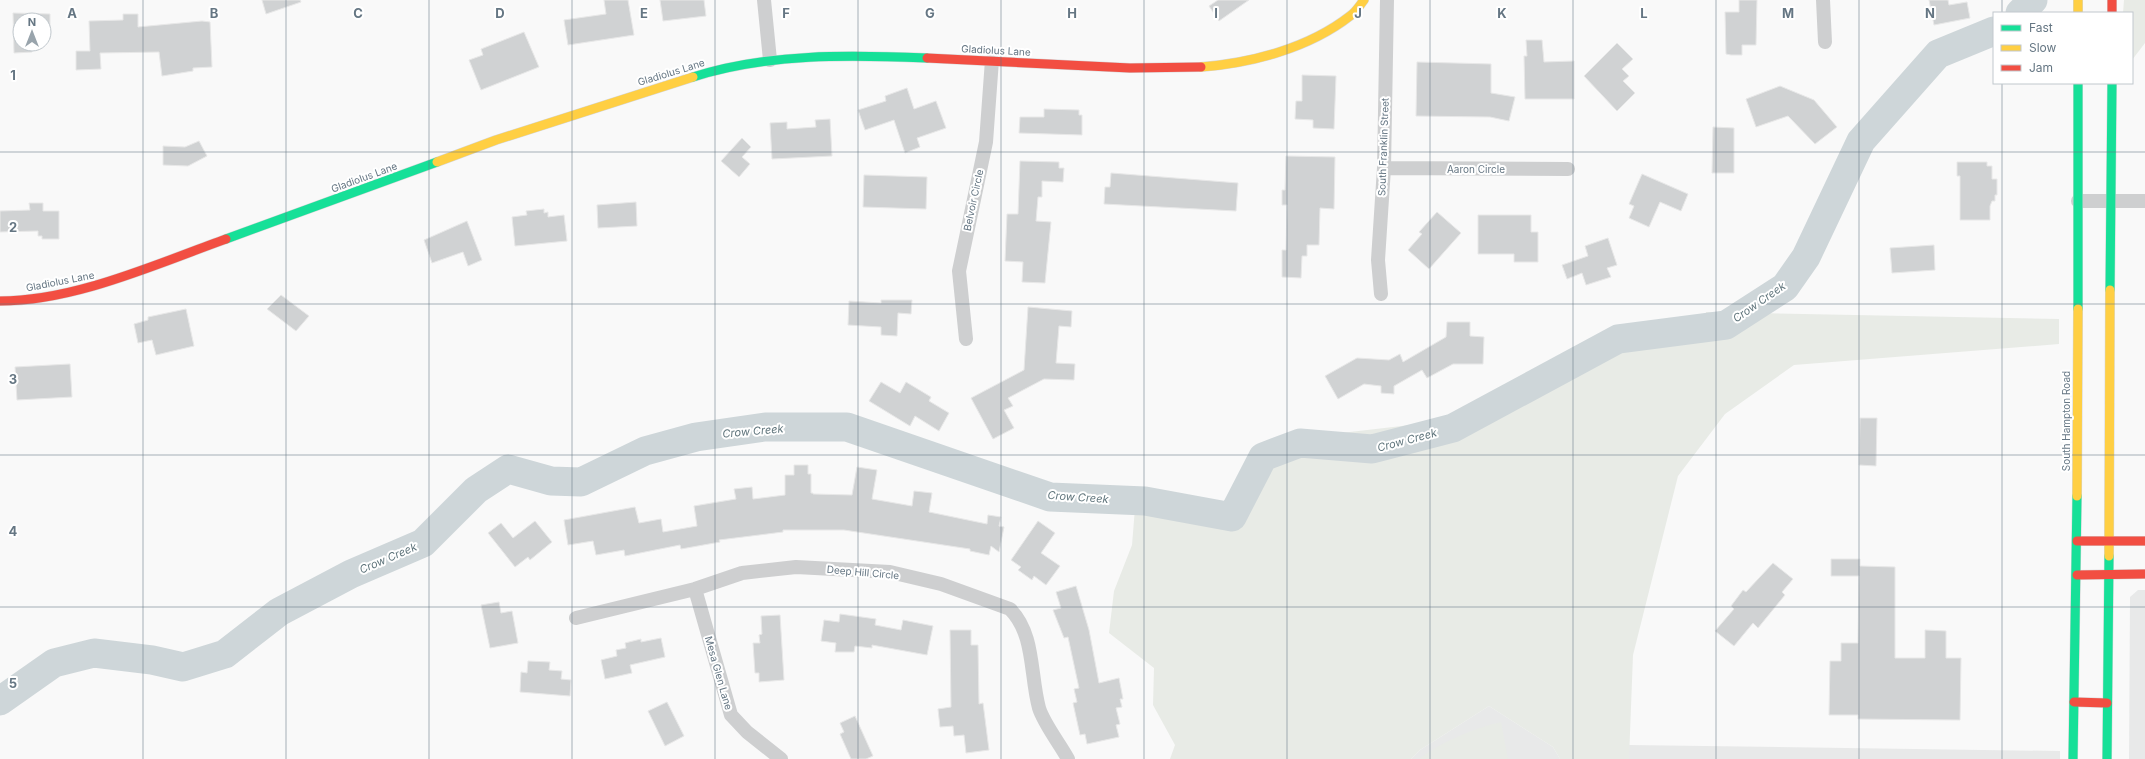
<svg xmlns="http://www.w3.org/2000/svg" width="2145" height="759" font-family="Inter,sans-serif">
<rect width="100%" height="100%" fill="#f9f9f9"/>
<path fill="#e8e9e9" d="M2138,590H2145V759H2129L2130,597Z
M1489,706L1553,747L1560,759H1411L1420,750Z
M1629,745L2060,751V759H1629Z"/>
<path fill="#e8ebe6" d="M2124,0H2145V43L2132,60V13H2123Z
M1706,312L2059,319V344L1794,365L1725,414L1678,476L1633,655L1629,759H1560L1553,747L1489,706L1420,750L1411,759H1170L1175,745L1153,705L1154,668L1109,633L1114,591L1132,545L1135,508L1232,512L1263,442L1462,419L1593,347L1705,331Z
M1501,722L1508,759H1419C1443,741 1472,729 1501,722Z"/>
<g fill="none" stroke-linecap="round" stroke-linejoin="round">
<path stroke="#ced6d9" stroke-width="29" d="M2020,13L2033,0
M0,701L54,663L94,653L152,660L183,667L225,654L279,612L351,574L423,543L476,490L508,469L551,481L581,482L645,451L696,437L765,427H847L1050,497L1145,501L1232,517L1263,457L1300,443L1372,449L1453,428L1618,339L1726,325L1785,287L1806,257L1861,141L1938,54L1994,31"/>
</g>
<path fill="#d0d2d3" stroke="#e8e8e8" d="M262,0H300L301,2L266,14Z
M604,0H628L634,35L568,45L564,20L606,14Z
M660,0H704L706,16L663,21Z
M1218,0H1249L1219,21L1209,6Z
M1739,0H1757L1756,45H1742V55H1731L1726,54L1725,12H1739Z
M1929,0H1948L1949,5L1967,2L1970,18L1934,25Z
M13,13L50,14V39H44V20H20V44H32V52L14,53Z
M123,14H138V27L202,21L210,22L212,67L193,68V71L162,76L159,52L100,53L101,69L76,70V51H90L89,21L123,20Z
M524,32L539,67L481,90L469,60L483,55L481,49Z
M1526,40H1542L1544,62L1574,61V99H1525L1524,56H1527Z
M1617,43L1633,59L1622,69L1629,76L1623,81L1635,93L1617,111L1584,76Z
M1417,62L1491,64V93L1515,97L1509,121L1490,117L1416,116Z
M1302,75L1336,76L1334,129L1313,128V120L1295,119L1296,101H1302Z
M1780,86L1814,100L1837,127L1815,144L1788,116L1756,127L1746,99Z
M907,88L914,109L936,101L946,128L917,138L920,147L905,153L894,120L865,130L858,110L886,101L885,96Z
M1044,109L1079,110V115H1082V135L1019,133L1020,117H1044Z
M830,119L832,156L772,159L770,123L787,122V129L816,127L815,120Z
M1713,127L1734,128V173H1712Z
M742,138L751,147L742,157L750,164L739,177L721,161Z
M199,141L207,156L188,166L163,165V146L185,147Z
M1286,156L1335,157L1334,209L1320,208L1319,245H1307V256H1302L1301,278L1282,277V250H1286L1287,205H1282V190H1285Z
M1020,161L1059,162V168H1064L1063,182L1042,181V197H1038L1036,221L1051,222L1045,283L1022,282L1023,262L1005,261L1007,214H1018Z
M1957,162H1987V166H1992V179H1997V195H1995V201H1992L1990,206V220H1960V176H1957Z
M1111,173L1238,183L1236,211L1104,204L1105,187H1110Z
M1642,174L1688,194L1681,211L1660,202L1649,227L1629,218L1634,206L1629,204Z
M864,175L927,177L926,209L863,207Z
M636,202L637,226L598,228L597,205Z
M29,203H43V211H59V239H42V236H38V231L0,232V211L30,210Z
M544,209V213L548,212V217L564,215L567,241L515,246L512,217L527,215L526,211Z
M1437,212L1461,233L1429,269L1408,250L1422,234L1419,232Z
M1478,215H1531V232H1538V262H1514V254H1478Z
M467,221L482,260L468,266L463,252L432,263L424,240Z
M1608,238L1617,265L1607,268L1611,277L1586,285L1582,273L1567,279L1562,265L1588,256L1585,246Z
M1934,245L1935,270L1892,273L1890,248Z
M281,295L309,316L296,331L267,309Z
M881,300H912L911,314L898,313L897,336L881,335V327L848,325L849,301L881,303Z
M1028,307L1072,311L1071,327L1059,326L1056,363L1075,364L1074,380L1044,379L1008,398L1013,406L1004,410L1014,428L993,439L971,398L1024,370Z
M186,309L194,346L156,355L152,340L138,343L134,324L148,320V317Z
M1447,322H1470V336L1484,337L1483,364H1453L1427,378L1422,370L1394,386V394L1381,393V386L1364,384L1338,399L1325,376L1357,358L1389,360L1400,354L1403,362L1446,337Z
M70,364L72,397L17,400L15,367Z
M881,382L900,393L906,382L931,397L929,401L949,413L939,431L915,416L910,426L869,401Z
M1860,418H1877L1876,466L1859,465Z
M794,465H808V474H811V493H813V494L852,495L857,467L877,470L872,499L912,506L914,491L932,493L929,512L987,524L988,515L1001,517L999,526L1004,527L999,552L991,546L989,555L970,551V549L844,530H783V532L719,540L720,542L681,549L680,545L625,556L624,550L596,555L593,541L568,545L564,520L635,507L639,523L661,519L663,532L697,526L694,506L736,499L734,489L752,487L753,499L785,495V475H794Z
M535,521L552,542L530,560L528,557L515,567L488,533L501,523L513,538Z
M1038,521L1055,533L1041,553L1060,566L1046,585L1034,576L1032,580L1018,570L1021,567L1011,560Z
M1831,559H1860V566L1895,567V658H1925V630L1946,631V658H1961L1960,720L1858,719V715H1829L1830,661H1841V643H1858L1859,576H1831Z
M1773,563L1793,579L1782,592L1785,595L1758,628L1753,623L1734,646L1715,631L1734,609L1731,606L1743,590L1746,592Z
M1076,586L1089,630L1099,683L1119,678L1123,699H1120L1122,707L1116,708L1120,724L1116,725L1119,737L1087,744L1085,734L1080,735L1073,703L1077,702L1074,689L1079,688L1068,637L1064,638L1053,610L1061,608L1056,592Z
M499,602L501,613L512,611L518,643L490,648L481,605Z
M840,614L876,619L875,625L901,630L903,620L933,626L927,655L872,645V648L855,646L854,652H835L836,643L821,641L824,620L839,622Z
M780,615L784,680L759,682V673H755L753,643H760L759,635L762,634L761,616Z
M950,630H971V645H978L979,704L983,703L989,750L966,753L964,735L954,736L953,726L940,727L938,709L951,707Z
M661,638L665,657L630,665L632,673L605,679L601,660L617,656L616,650L626,648L625,643L641,639V642Z
M528,661L550,662L549,670L562,671L561,679L571,680L570,696L520,692L521,672L527,673Z
M667,702L684,736L665,746L648,711Z
M855,716L873,756L866,759H851L840,734L844,732L840,723Z"/>
<g fill="none" stroke-linecap="round" stroke-linejoin="round">
<g stroke="#d5d6d7" stroke-width="10">
<path id="fast" d="M693,77C767,53 850,55 927,58
M226,239L437,162
M2110,290L2112,83
M2078,309V83
M2073,759L2077,496
M2107,759L2109,556"/>
</g>
<g stroke="#d5d6d7" stroke-width="10">
<path id="slow" d="M2078,0V13
M1201,67C1252,63 1309,48 1350,16C1356,12 1360,5 1364,0
M437,162L496,140L693,77
M2077,496L2078,309
M2109,556L2110,290"/>
</g>
<g stroke="#d5d6d7" stroke-width="10">
<path id="jam" d="M2112,0V13
M927,58L1130,68L1201,67
M0,301C75,301 156,264 226,239
M2077,541H2145
M2077,575L2145,574
M2074,702L2107,703"/>
</g>
<path stroke="#cecfd0" stroke-width="14" d="M764,0L770,60
M1823,0L1825,42
M1384,168L1568,169
M2078,201H2145
M1381,294L1378,260L1384,168L1387,0
M966,339L959,271L986,142L992,60
M695,589L731,715L747,732L781,759
M576,618L695,589L742,573L796,567L890,572L941,584L1010,609C1035,634 1030,675 1039,708C1044,724 1060,744 1068,759"/>
<use href="#fast" stroke="#16e098" stroke-width="9"/>
<use href="#slow" stroke="#ffcf43" stroke-width="9"/>
<use href="#jam" stroke="#f24e42" stroke-width="9"/>
</g>
<path fill="none" stroke="#657683" stroke-width="1" stroke-opacity="0.55" d="M143,0V759M286,0V759M429,0V759M572,0V759M715,0V759M858,0V759M1001,0V759M1144,0V759M1287,0V759M1430,0V759M1573,0V759M1716,0V759M1859,0V759M2002,0V13M2002,83V759M0,152H2145M0,304H2145M0,455H2145M0,607H2145"/>
<g text-anchor="middle" dominant-baseline="central" stroke-width="4" stroke-linejoin="round" paint-order="stroke">
<g font-size="10" fill="#657683" stroke="#fff">
<text transform="translate(996 50) rotate(3)">Gladiolus Lane</text>
<text transform="translate(671 72) rotate(-17)">Gladiolus Lane</text>
<text transform="translate(1383 147) rotate(-88)">South Franklin Street</text>
<text x="1476" y="169">Aaron Circle</text>
<text transform="translate(364 177) rotate(-20)">Gladiolus Lane</text>
<text transform="translate(973 200) rotate(-78)">Belvoir Circle</text>
<text transform="translate(60 281) rotate(-11)">Gladiolus Lane</text>
<text transform="translate(2066 421) rotate(-90)">South Hampton Road</text>
<text transform="translate(863 572) rotate(5)">Deep Hill Circle</text>
<text transform="translate(719 673) rotate(74)">Mesa Glen Lane</text>
</g>
<g font-size="11" font-style="italic" fill="#60757c" stroke="#fff">
<text transform="translate(1759 302) rotate(-35)">Crow Creek</text>
<text transform="translate(753 431) rotate(-5)">Crow Creek</text>
<text transform="translate(1407 440) rotate(-15)">Crow Creek</text>
<text transform="translate(1078 497) rotate(4)">Crow Creek</text>
<text transform="translate(388 558) rotate(-23)">Crow Creek</text>
</g>
</g>
<g font-size="13" text-anchor="middle" font-weight="bold" fill="#657683" stroke="#fff" stroke-width="4" stroke-linejoin="round" paint-order="stroke">
<text x="72" y="18">A</text>
<text x="214" y="18">B</text>
<text x="358" y="18">C</text>
<text x="500" y="18">D</text>
<text x="644" y="18">E</text>
<text x="786" y="18">F</text>
<text x="930" y="18">G</text>
<text x="1072" y="18">H</text>
<text x="1216" y="18">I</text>
<text x="1358" y="18">J</text>
<text x="1502" y="18">K</text>
<text x="1644" y="18">L</text>
<text x="1788" y="18">M</text>
<text x="1930" y="18">N</text>
<text x="13" y="80">1</text>
<text x="13" y="232">2</text>
<text x="13" y="384">3</text>
<text x="13" y="536">4</text>
<text x="13" y="688">5</text>
</g>
<rect x="1993" y="12" width="140" height="72" fill="#ffffff" stroke="#c1c8cd"/>
<rect x="2001" y="25" width="20" height="6" fill="#16e098" stroke="#c1c8cd"/>
<text x="2029" y="32" font-size="12" fill="#657683">Fast</text>
<rect x="2001" y="45" width="20" height="6" fill="#ffcf43" stroke="#c1c8cd"/>
<text x="2029" y="52" font-size="12" fill="#657683">Slow</text>
<rect x="2001" y="65" width="20" height="6" fill="#f24e42" stroke="#c1c8cd"/>
<text x="2029" y="72" font-size="12" fill="#657683">Jam</text>
<g transform="translate(32 32)"><circle r="19" fill="#ffffff" stroke="#c1c8cd"/>
<path d="M0-3L7 15L0 10L-7 15Z" fill="#99a4ac"/>
<text y="-6" font-size="11" font-weight="bold" text-anchor="middle" fill="#657683">N</text>
</g>
</svg>
